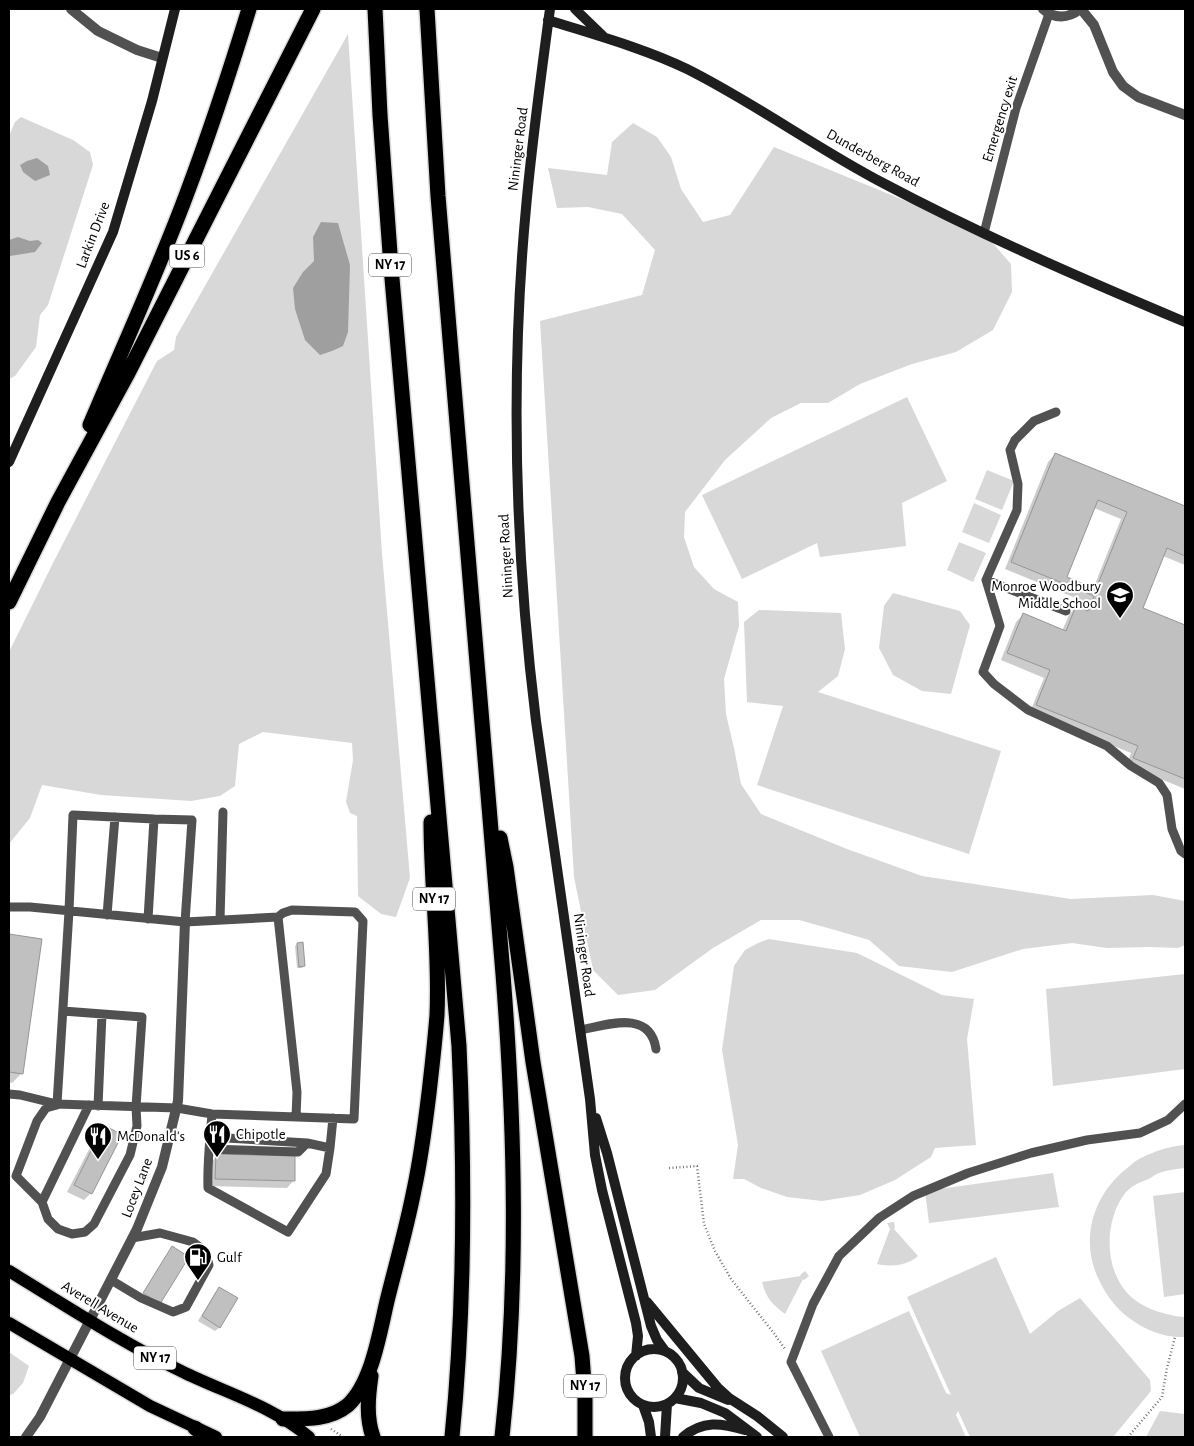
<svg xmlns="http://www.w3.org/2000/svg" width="1194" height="1446" font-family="'Alegreya Sans',sans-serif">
<rect width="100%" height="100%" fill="#fff"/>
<path fill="#d8d8d8" d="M348,34L382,553L410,878L396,917L381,914L358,896L357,816L350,813L346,802L353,760L352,743L263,732L239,744L235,786L220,796L191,801L101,795L42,785L30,818L9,844V652L53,563L157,361L174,350L176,337Z
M21,117L73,140L90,152L93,165L48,305L40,315L36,347L15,376L9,379V136L15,122Z
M633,123L657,137L671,157L681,189L703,222L730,215L774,147L984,233L1011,264L1012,292L993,330L956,352L912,364L860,384L828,403H801L771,418L725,460L685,512L684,537L694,567L714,589L738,602L739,626L724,679L726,714L734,748L741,784L761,814L847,849L922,876L1071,899L1153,895L1185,901V945L1178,948L1149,947L1107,948L1072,943L1023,949L952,972L899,966L869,940L835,930L799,920H761L713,948L655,990L618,995L593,970L574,877L540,321L642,295L655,250L622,214L588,207L557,208L548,168L607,175L612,142Z
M907,397L947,481L902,503L906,546L820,557L817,543L742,579L702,495Z
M987,470L1014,481L1002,510L975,499Z
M974,503L1001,515L989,543L962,532Z
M959,542L986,553L973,582L947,570Z
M893,593L960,611L970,625L951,694L922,691L893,675L879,648L884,606Z
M759,610L841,613L845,649L838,676L818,692L1001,751L969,854L757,785L783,706L747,702L744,622Z
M769,939L857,953L942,995L974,999L967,1039L976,1145L935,1148L931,1157L895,1180L860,1195L822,1201L787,1197L761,1188L744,1179H733L738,1145L722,1050L734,966L745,950L758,943Z
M1185,974V1069L1053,1086L1046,989Z
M1185,1145V1168C1176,1169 1168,1170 1159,1173C1154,1175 1150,1179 1146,1180C1138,1183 1132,1186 1126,1192C1105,1218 1104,1263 1124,1289C1132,1300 1146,1308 1159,1312C1168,1314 1176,1317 1185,1317V1337C1164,1338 1145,1330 1129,1318C1116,1308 1107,1296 1100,1282C1079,1243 1092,1196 1126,1169C1131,1165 1136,1160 1141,1158C1155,1151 1170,1146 1185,1145Z
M1053,1173L1059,1207L929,1223L925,1191Z
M1185,1192V1294L1164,1297L1153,1196Z
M894,1222L895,1228L894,1229L918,1256C906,1266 892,1267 877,1264L890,1229L887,1223Z
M996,1257L1030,1334L1058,1311L1080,1298L1150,1380L1151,1391L1113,1437H970L958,1411L956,1415L966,1437H860L821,1351L909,1311L946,1393L951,1395L907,1297Z
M805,1271L809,1276L804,1280L803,1279L785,1314C772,1304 766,1298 762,1282L801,1276L800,1275Z
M9,1352L29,1366L23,1383L13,1394L9,1395Z
M1160,1411L1185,1414V1437H1146Z"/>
<path fill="#9f9f9f" d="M37,158L48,166L50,175L35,181L23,172L20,165L27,161Z
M321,222L338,223L350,265L348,332L343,346L332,351L320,355L305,340L295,309L293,288L303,272L314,261L313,237Z
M18,237L30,241L38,240L42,243L35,252L10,256L9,253V240Z"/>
<path fill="#0003" fill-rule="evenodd" d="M1055,454L1185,507V565L1163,556L1141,609L1185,627V789L1127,765L1131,753L1030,712L1044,678L1001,660L1016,622L1023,615L1062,631L1069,615L1076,607L1084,611L1088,603L1005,569L1048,462ZM1094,508L1121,519L1093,589L1066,578Z
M9,936L40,940L22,1073L12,1083L9,1082Z
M297,944L304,966L302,968H297L295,946Z
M104,1127L91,1193L84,1200L67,1192L97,1134Z
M217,1156L294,1180L287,1188L209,1186L210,1163Z
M220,1288V1327L215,1331L198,1321L215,1293Z"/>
<path fill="#c0c0c0" stroke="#959595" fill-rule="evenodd" d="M1055,453L1185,506V556L1167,548L1143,608L1185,625V779L1133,758L1138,746L1036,705L1050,670L1007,653L1023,613L1066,631L1076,606L1088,611L1094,596L1011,562ZM1098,500L1127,512L1096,589L1067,577Z
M9,934L42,939L23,1074L9,1072Z
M303,942L305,966L299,967L297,943Z
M104,1125L122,1135L92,1194L74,1185Z
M216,1154L295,1156V1181L215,1179Z
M172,1246L189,1257L160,1304L143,1293Z
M219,1287L238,1298L220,1328L202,1316Z"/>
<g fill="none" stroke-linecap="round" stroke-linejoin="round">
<g stroke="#dbdbdb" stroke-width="15">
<path id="primary" d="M9,1271C65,1305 121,1342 181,1371C223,1392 273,1406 309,1437
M9,1323L150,1406L216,1437"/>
</g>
<g stroke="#dbdbdb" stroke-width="18">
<path id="highway" d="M375,9L380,115L391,267L459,1046C465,1177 465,1307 452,1437
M427,9L438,196L503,974C515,1129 519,1283 502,1437
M90,425C123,347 158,271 187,193C210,132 230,71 249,9
M9,602L58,502L127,375L313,9
M500,838L506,867L533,1062L582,1356L585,1395V1437
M371,1376C368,1397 366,1417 373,1437
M283,1419C305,1419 330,1420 348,1405C373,1382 380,1329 388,1297C397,1261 407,1226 414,1190C421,1158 425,1126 429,1093C432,1067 435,1041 437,1015C440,950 431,887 431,822
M195,1428L207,1437"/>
</g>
<path stroke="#737373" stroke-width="2.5" stroke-dasharray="1 2.5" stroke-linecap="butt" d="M669,1168L697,1166L704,1224L715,1251L731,1279L773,1332L785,1349
M331,1429L343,1437
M1128,1437L1162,1397L1167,1368L1175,1337"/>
<path stroke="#515151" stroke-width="9" d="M984,233L1016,108L1049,14
M1056,412L1034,421L1015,440L1010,450L1018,484L1017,510L986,580L1000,626L983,672L994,684L1028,710L1107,746L1131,766L1159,783L1167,795L1172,829L1181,851L1185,854
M986,580L1066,611
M154,819L192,820L185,922
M9,907H30L185,922L278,917L283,913L292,910L355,912L363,921L354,1119L212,1114L177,1108L57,1104L20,1095L9,1094
M107,915L115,817
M278,917L297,1092L296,1117
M220,920L223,812
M63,1011L142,1017L136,1107L137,1126L130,1155L94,1224L85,1232L72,1234L58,1229L48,1219L42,1202L89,1105
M580,1030C607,1025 650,1009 656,1049
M57,1104L69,911L73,815L154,819L148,919
M98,1106L102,1014
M210,1137L307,1143L330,1148L326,1174L288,1232L208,1188C207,1163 210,1139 212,1114
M330,1148L333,1118
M209,1149L298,1152L307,1143
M42,1202L16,1176L37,1121L46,1108L57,1105
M111,1280L141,1298L173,1312L186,1307L209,1265L205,1251L193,1242L160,1233L132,1238
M829,1437L791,1362L813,1304L839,1256L879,1218L913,1196L968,1173L1031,1153L1087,1140L1140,1133L1168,1120L1185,1104"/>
<path stroke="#515151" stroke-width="10" d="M71,9L98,31L137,50L162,58
M1043,9C1054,19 1068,19 1080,9
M1081,9L1094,25L1113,72L1123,86L1138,97L1185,115
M26,1437L40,1417L137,1229L162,1167L178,1101L185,922"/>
<path stroke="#1e1e1e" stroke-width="10" d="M550,9C541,75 532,141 526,208C510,379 515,551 536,721L590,1099L595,1155L602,1190L636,1323L638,1336L636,1356
M575,9L603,36
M548,20C595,35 643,48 687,69C755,103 816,148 883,183C981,235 1083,279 1185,322
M9,462L113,232L152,101L175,9
M596,1118L607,1153L651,1326L657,1340L665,1351
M647,1302L718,1388L729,1398L757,1416L783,1437
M625 1378a29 29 0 1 1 58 0a29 29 0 1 1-58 0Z
M682,1372L699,1388L728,1400
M675,1398L701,1403L725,1413L757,1437
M643,1405L649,1422L651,1437
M665,1437L667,1404
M683,1437C703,1420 721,1423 745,1430"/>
<use href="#primary" stroke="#000" stroke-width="12"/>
<use href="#highway" stroke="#000" stroke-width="15"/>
</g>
<defs>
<g id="school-pin" transform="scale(1.4375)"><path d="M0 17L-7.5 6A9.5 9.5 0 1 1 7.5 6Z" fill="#000" stroke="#fff"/><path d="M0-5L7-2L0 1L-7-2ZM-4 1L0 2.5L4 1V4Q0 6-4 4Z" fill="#fff"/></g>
<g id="restaurant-pin" transform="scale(1.4375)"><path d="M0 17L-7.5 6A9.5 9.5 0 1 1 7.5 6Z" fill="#000" stroke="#fff"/><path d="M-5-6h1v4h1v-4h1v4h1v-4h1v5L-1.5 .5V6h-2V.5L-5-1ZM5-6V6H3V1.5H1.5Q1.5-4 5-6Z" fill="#fff"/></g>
<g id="fuel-pin" transform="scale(1.4375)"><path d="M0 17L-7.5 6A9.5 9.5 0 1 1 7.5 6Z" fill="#000" stroke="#fff"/><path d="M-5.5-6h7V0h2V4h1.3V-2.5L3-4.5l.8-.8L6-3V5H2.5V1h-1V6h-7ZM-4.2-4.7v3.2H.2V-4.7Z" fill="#fff"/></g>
</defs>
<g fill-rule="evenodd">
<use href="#school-pin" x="1120" y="595"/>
<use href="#restaurant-pin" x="217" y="1134"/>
<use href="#restaurant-pin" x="98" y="1136"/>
<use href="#fuel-pin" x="198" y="1257"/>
</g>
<g text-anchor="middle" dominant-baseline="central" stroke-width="4" stroke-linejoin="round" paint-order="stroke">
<g fill="#fff" stroke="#4c4c4c" stroke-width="1">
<rect x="169.5" y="244.5" width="35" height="23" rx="4"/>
<rect x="369" y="253.5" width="42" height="23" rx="4"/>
<rect x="413" y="887.5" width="42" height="23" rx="4"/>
<rect x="134" y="1346.5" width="42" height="23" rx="4"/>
<rect x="564" y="1374.5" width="42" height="23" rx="4"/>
</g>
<g font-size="14" font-weight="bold" fill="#000">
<text x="187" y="256">US 6</text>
<text x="390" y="265">NY 17</text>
<text x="434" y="899">NY 17</text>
<text x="155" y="1358">NY 17</text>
<text x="585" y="1386">NY 17</text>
</g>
<g font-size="15" fill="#000" stroke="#fff">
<text transform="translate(1000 119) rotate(-73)">Emergency exit</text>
<text transform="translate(518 149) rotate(-83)">Nininger Road</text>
<text transform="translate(873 158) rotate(29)">Dunderberg Road</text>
<text transform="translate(93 235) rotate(-69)">Larkin Drive</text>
<text transform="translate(506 556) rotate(-93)">Nininger Road</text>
<text transform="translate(584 955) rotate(82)">Nininger Road</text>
<text transform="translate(137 1188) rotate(-69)">Locey Lane</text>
<text transform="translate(100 1307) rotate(31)">Averell Avenue</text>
</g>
<g font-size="15" fill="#000" stroke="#fff" text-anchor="start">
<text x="1101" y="586" text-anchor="end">Monroe Woodbury<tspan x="1101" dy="17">Middle School</tspan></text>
<text x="236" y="1134">Chipotle</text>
<text x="117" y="1136">McDonald's</text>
<text x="217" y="1257">Gulf</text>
</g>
</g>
<rect width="1194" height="1446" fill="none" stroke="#000000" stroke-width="20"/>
</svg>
